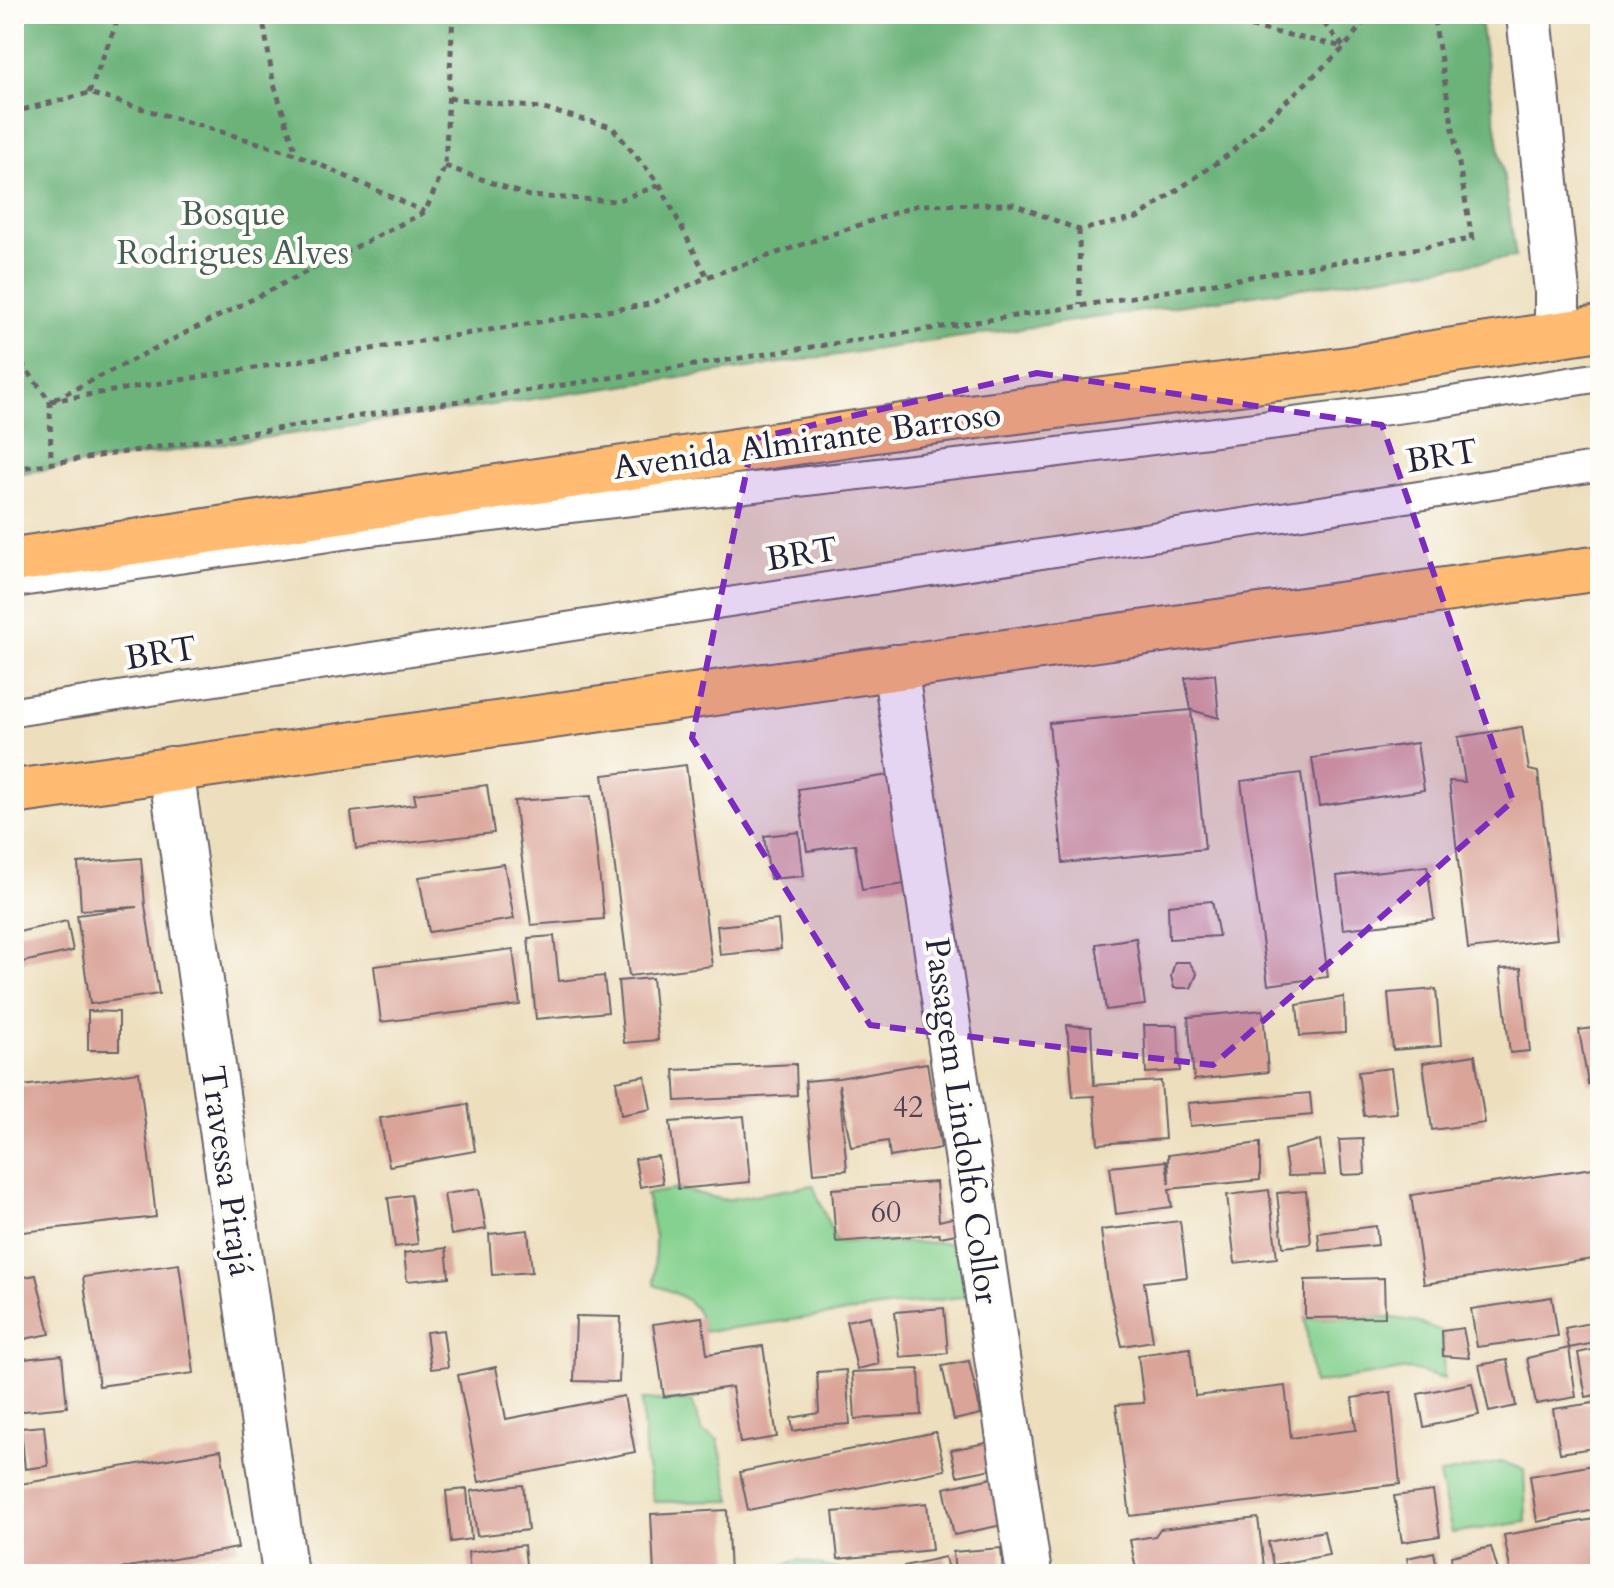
<svg xmlns="http://www.w3.org/2000/svg" width="1614" height="1588" font-family="Cardo,serif">
<rect width="100%" height="100%" fill="#fdfcf7"/>
<filter id="ink" filterUnits="userSpaceOnUse"><feTurbulence type="fractalNoise" baseFrequency=".0125" numOctaves="2"/><feDisplacementMap in="SourceGraphic" scale="16" xChannelSelector="R" yChannelSelector="G"/><feConvolveMatrix kernelMatrix="1 2 1 2 8 2 1 2 1" color-interpolation-filters="sRGB"/></filter>
<filter id="wash" filterUnits="userSpaceOnUse"><feTurbulence type="fractalNoise" baseFrequency=".006" numOctaves="4" result="noise"/><feDisplacementMap in="SourceGraphic" scale="32" xChannelSelector="R" yChannelSelector="G"/><feGaussianBlur stdDeviation="1.8" result="paint"/><feColorMatrix in="noise" values="0 0 0 0 0 0 0 0 0 0 0 0 0 0 0 0 0 1.4 0 .05"/><feComposite in="paint" operator="in"/></filter>
<g filter="url(#wash)">
<rect width="100%" height="100%" fill="#eddfbe"/>
<path fill="#85d18f" stroke="#547a65" stroke-width="2" d="M813,1185L836,1242L967,1243L976,1295L704,1332C699,1301 682,1295 654,1285L655,1237L646,1194L678,1189L725,1200Z
M1385,1317L1413,1321L1442,1331L1444,1379L1409,1369L1313,1384L1305,1318Z
M642,1400L692,1401L702,1431L718,1440L732,1501L654,1502L646,1462Z
M1500,1462L1524,1469L1526,1522L1452,1533L1439,1475Z
M799,1560L856,1574H773L766,1570Z"/>
<path fill="#6cb37a" stroke="#476a5a" stroke-width="2" d="M14,14H1479L1516,257L14,474Z"/>
<g id="blocks">
<path fill="#daa499" d="M1215,674L1219,718L1191,710L1185,678Z
M1191,710L1205,849L1063,863L1049,723Z
M1522,727L1529,770L1538,772L1557,939L1468,949L1449,781L1465,782L1458,737Z
M1417,743L1424,790L1319,806L1312,758Z
M686,765L712,966L629,976L603,775Z
M1301,773L1328,977L1268,985L1241,781Z
M896,774L913,883L862,890L855,844L807,851L798,789Z
M487,785L494,833L356,849L351,812L416,804L414,794Z
M591,796L604,919L531,925L514,801Z
M799,832L804,876L770,879L764,836Z
M141,858L145,905L159,994L90,1004L77,915L137,907L81,910L78,863Z
M504,864L514,919L429,932L419,877Z
M1427,866L1434,919L1343,929L1337,876Z
M1212,901L1219,936L1169,939L1168,905Z
M778,920L781,949L720,955L717,926Z
M67,921L73,951L14,964V933Z
M554,936L559,981L604,976L608,1012L536,1019L528,938Z
M1136,938L1145,1005L1106,1010L1096,944Z
M513,949L520,1005L381,1022L374,966Z
M1175,962H1189L1197,974L1191,988H1174L1171,976Z
M1521,968L1530,1051L1510,1053L1500,969Z
M652,978L658,1040L624,1043L618,981Z
M1436,989L1441,1046L1393,1050L1388,993Z
M1344,997L1345,1033L1300,1036L1297,1005Z
M1263,1010L1268,1072L1194,1080L1188,1017Z
M88,1011L119,1012V1050H88Z
M1067,1025L1091,1027L1094,1085L1161,1081L1165,1139L1098,1144L1094,1096L1073,1097Z
M1144,1025H1178L1180,1071L1146,1073Z
M1600,1027V1082L1588,1084L1579,1030Z
M1475,1055L1485,1123L1432,1130L1423,1063Z
M927,1063L941,1148L890,1157L888,1141L851,1147L839,1084L847,1170L814,1173L805,1081L839,1078Z
M796,1064L797,1095L676,1101L674,1070Z
M1391,1068L1397,1113L1364,1116L1358,1072Z
M139,1072L156,1217L14,1233V1087Z
M645,1076L651,1109L621,1115L616,1081Z
M1310,1093L1312,1115L1190,1126L1188,1103Z
M468,1104L475,1151L389,1166L380,1118Z
M744,1116L750,1182L678,1189L670,1122Z
M1363,1139L1365,1174L1342,1175L1339,1140Z
M1320,1140L1325,1175L1288,1176L1284,1150Z
M1260,1143V1180L1169,1189L1172,1207L1116,1214L1110,1167L1166,1161L1169,1184L1168,1155Z
M658,1156L663,1183L640,1187L635,1159Z
M1600,1167V1258L1424,1284L1411,1195Z
M936,1182L939,1221L969,1214L972,1231L940,1237L939,1234L836,1242L832,1189Z
M479,1189L486,1229L451,1235L444,1194Z
M1269,1190L1277,1258L1235,1263L1227,1195Z
M1306,1191L1311,1244L1283,1247L1277,1193Z
M411,1195L418,1244L395,1247L388,1198Z
M1180,1221L1187,1277L1144,1282L1153,1341L1122,1346L1108,1286L1101,1230Z
M1376,1226L1378,1245L1320,1251L1318,1233Z
M528,1230L532,1272L492,1275L489,1234Z
M446,1248L449,1277L407,1281L404,1253Z
M179,1264L194,1373L99,1386L83,1277Z
M36,1275L50,1334L14,1341V1279Z
M1384,1278L1385,1317L1305,1318V1280Z
M1552,1297L1558,1336L1477,1347L1471,1309Z
M944,1308L948,1353L900,1357L895,1312Z
M576,1316L621,1317L619,1382L574,1381Z
M870,1316L879,1364L857,1369L846,1321Z
M702,1317L707,1354L763,1346L777,1437L740,1443L732,1387L664,1397L653,1324Z
M1600,1321V1342L1569,1348L1565,1328Z
M1463,1328L1469,1358L1443,1356L1442,1331Z
M443,1330L448,1367L431,1369L426,1332Z
M1190,1348L1195,1396L1285,1386L1291,1438L1356,1430L1352,1398L1391,1392L1400,1484L1130,1516L1116,1405L1144,1403L1138,1355Z
M1569,1348L1576,1397L1536,1404L1527,1358Z
M1600,1348V1394L1586,1397L1578,1353Z
M62,1355L67,1407L14,1412V1360Z
M1507,1360L1516,1406L1489,1412L1479,1365Z
M969,1361L981,1414L954,1420L942,1366Z
M496,1367L506,1419L624,1396L635,1452L479,1482L458,1375Z
M919,1369L921,1415L855,1419L852,1372Z
M846,1370L850,1424L821,1426L793,1431L791,1418L819,1413L817,1372Z
M1472,1383L1479,1415L1424,1427L1418,1394Z
M1600,1402V1447L1560,1453L1553,1409Z
M44,1426L48,1466L25,1469L21,1428Z
M936,1432L945,1470L748,1510L740,1472Z
M1001,1440L1007,1466L957,1476L951,1450Z
M221,1450L238,1548L88,1574H14V1485Z
M1600,1464V1509L1537,1522L1530,1476Z
M1007,1475L1017,1522L954,1535L944,1488Z
M523,1485L528,1530L477,1536L471,1491Z
M467,1489L471,1539L451,1542L446,1491Z
M1433,1491L1440,1536L1402,1542L1394,1496Z
M927,1503L932,1550L838,1559L833,1512Z
M727,1510L730,1574H654L651,1514Z
M1258,1518L1265,1574H1137L1130,1540L1155,1536L1160,1529Z
M1600,1518V1574H1511L1504,1535Z
M1324,1531L1329,1555L1273,1565L1268,1542Z
M524,1545L527,1574H470L468,1552Z
M1491,1547L1499,1574H1453L1451,1556Z
M1001,1548L1003,1574H955L953,1552Z
M1434,1552L1438,1574H1410L1407,1558Z
M945,1557L949,1574H906L904,1566Z
M231,1568L232,1574H203V1572Z"/>
</g>
</g>
<g filter="url(#ink)">
<use href="#blocks" fill-opacity="0" stroke="#696469" stroke-width="2"/>
<g fill="none" stroke-linecap="round" stroke-linejoin="round">
<g stroke="#696469" stroke-width="32">
<path id="service" d="M14,583L370,531L1035,455L1427,405L1600,377
M14,712L1438,493L1600,466"/>
</g>
<g stroke="#696469" stroke-width="48">
<path id="minor" d="M1529,14L1557,292V333
M895,667L1029,1574
M171,769L285,1574"/>
</g>
<g stroke="#696469" stroke-width="48">
<path id="trunk" d="M14,560L922,423L1349,369L1421,355L1600,328
M14,792L1600,568"/>
</g>
<path stroke="#696469" stroke-width="5" stroke-dasharray="6 6" stroke-linecap="butt" d="M262,14L273,81L296,153
M1192,14L1344,47
M1316,14L1344,47
M89,93L120,14
M449,98L540,108L612,127L660,185L707,277
M14,99L22,110
M14,117L22,110L89,93L296,154L425,212
M445,166L529,196L616,201L660,185
M1079,230L1080,305
M14,353L50,401L51,463
M55,399L425,212L445,166L453,14
M50,401L650,304L707,277L918,205L1014,204L1079,230L1137,218L1228,155L1345,47L1369,14
M14,469L1080,306L1472,239L1433,14"/>
<use href="#service" stroke="#fff" stroke-width="28"/>
<use href="#minor" stroke="#fff" stroke-width="44"/>
<use href="#trunk" stroke="#ffbb71" stroke-width="44"/>
</g>
</g>
<path fill="#7b2cbf" fill-opacity="0.2" stroke="#7b2cbf" stroke-width="6" stroke-dasharray="16 10" stroke-linejoin="round" d="M1037,373L1382,425L1513,801L1213,1065L870,1025L692,738L753,439Z"/>
<g text-anchor="middle" dominant-baseline="central" stroke-width="8" stroke-linejoin="round" paint-order="stroke">
<g font-size="30" fill="#504252">
<text x="908" y="1107">42</text>
<text x="886" y="1212">60</text>
</g>
<g font-size="34" fill="#455f58" stroke="#fdfcf7">
<text x="233" y="214">Bosque<tspan x="233" dy="39">Rodrigues Alves</tspan></text>
</g>
<g font-size="34" fill="#22223b" stroke="#fdfcf7">
<text transform="translate(807 441) rotate(-8)">Avenida Almirante Barroso</text>
<text transform="translate(1442 456) rotate(-9)">BRT</text>
<text transform="translate(802 554) rotate(-9)">BRT</text>
<text transform="translate(161 653) rotate(-9)">BRT</text>
<text transform="translate(962 1121) rotate(82)">Passagem Lindolfo Collor</text>
<text transform="translate(227 1171) rotate(82)">Travessa Pirajá</text>
</g>
</g>
<rect width="1614" height="1588" fill="none" stroke="#fdfcf7" stroke-width="48"/>
</svg>
